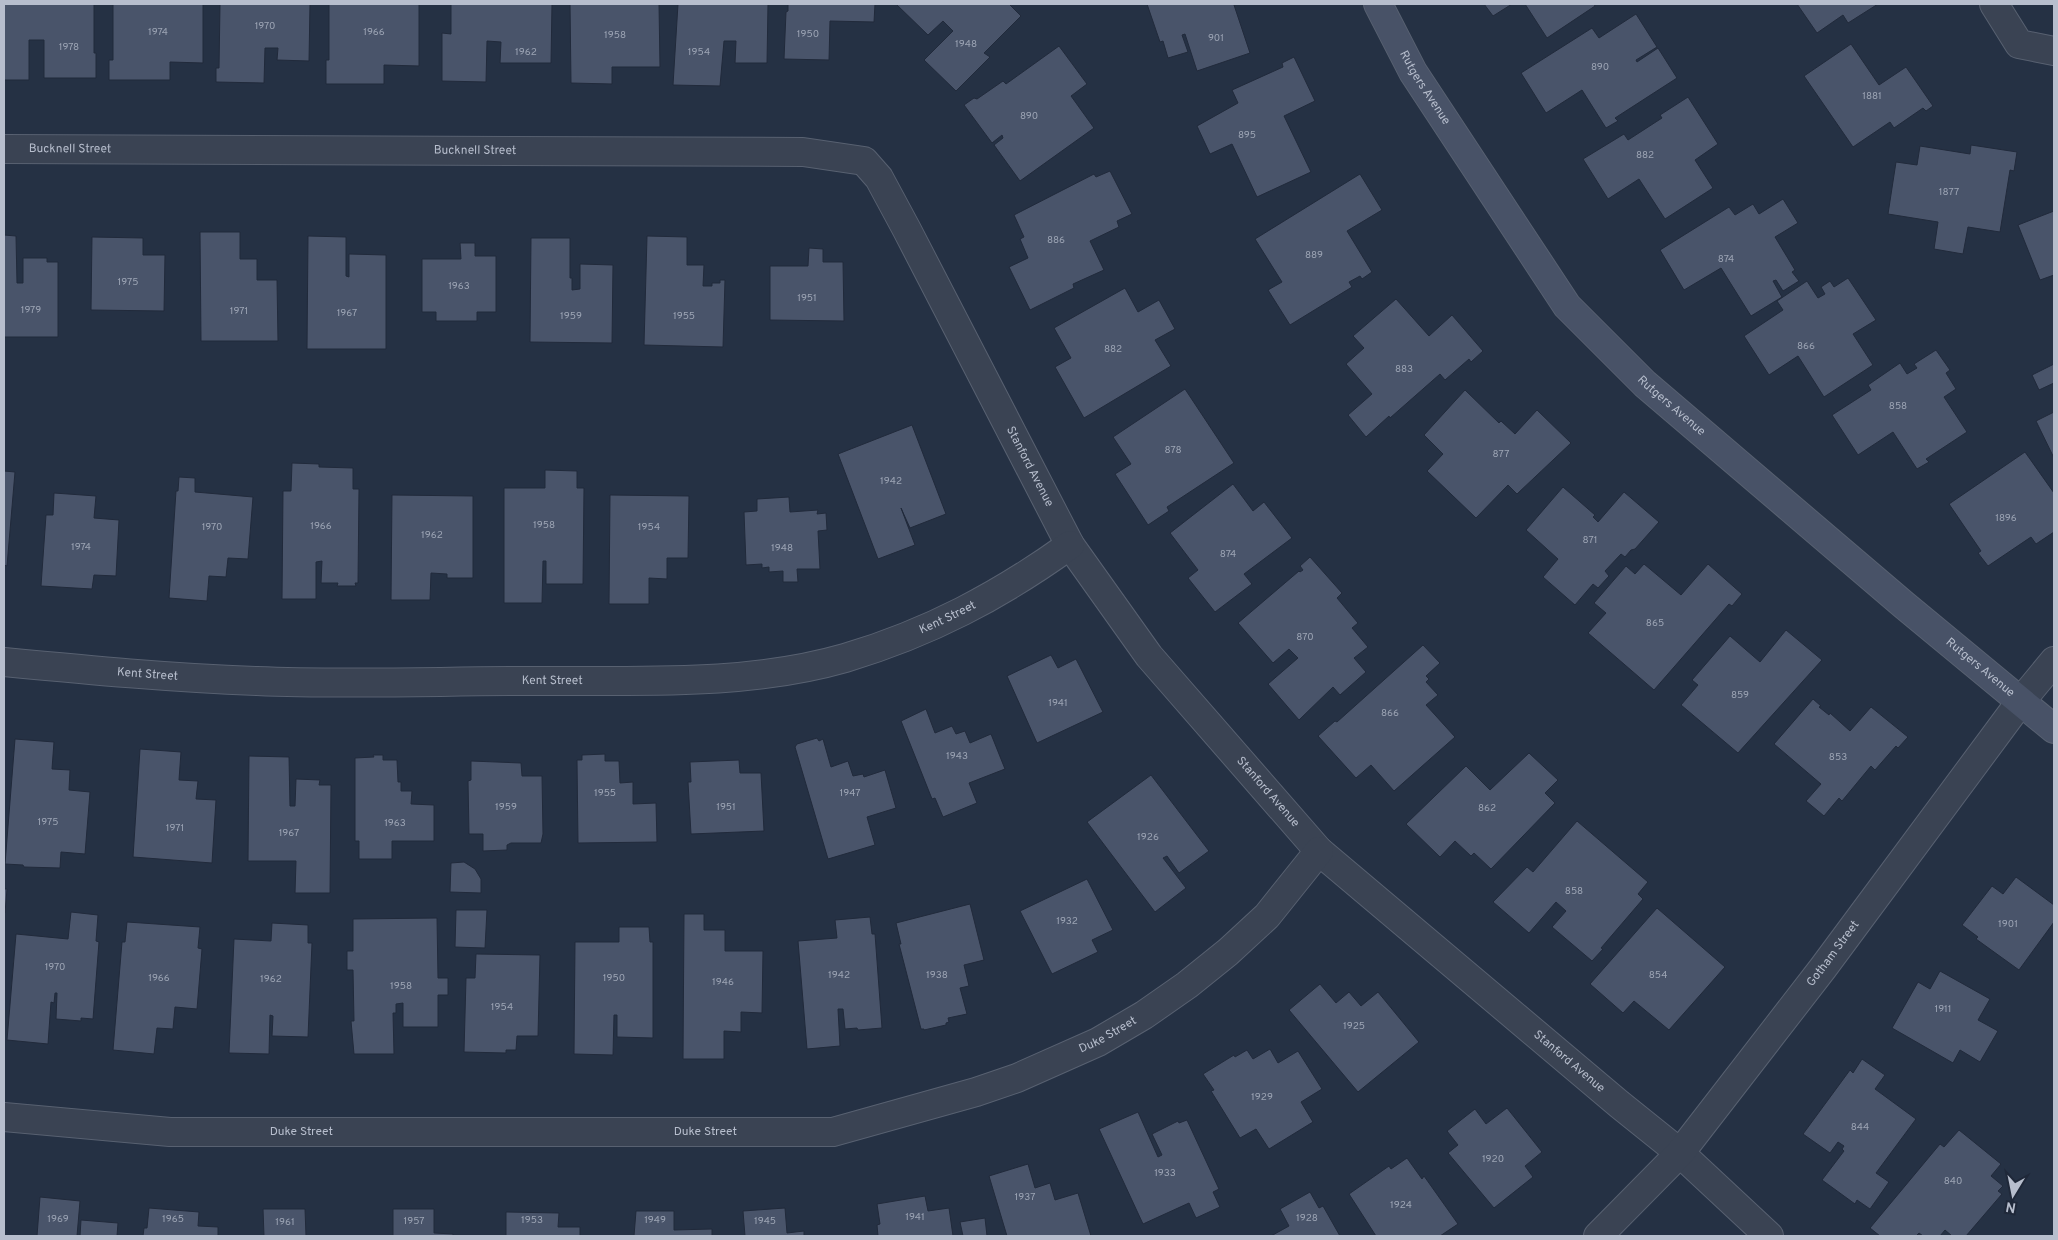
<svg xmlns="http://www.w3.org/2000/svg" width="2058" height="1240" font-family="Overpass,sans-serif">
<rect width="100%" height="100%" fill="#253144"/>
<path fill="#49546a" stroke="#212a3b" d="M4,4H94V53H96V78H44V40H29V80H4Z
M113,4H203V63L170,62V80H109V60H113Z
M220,4H310L309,61L277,60L278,48H265L264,83L216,82V68H219Z
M329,4H419V66L384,65V84H326V60H329Z
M451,4H552L551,63H500L501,42L487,41L486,82L442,81V33L451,34Z
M570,4H659L660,67H612V84L571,83Z
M678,4H768L767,63H735L736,41H724L720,86L673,85Z
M788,4H875L874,22L830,21L829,60L784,59L786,12L788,11Z
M896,4H1009L1021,16L984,53L990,57L956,91L924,60L953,31L943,21L928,35Z
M1147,4H1238L1234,5L1250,53L1197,71L1185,34L1182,35L1188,52L1168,58L1163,41L1160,42Z
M1484,4H1512L1493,16Z
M1525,4H1594L1595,6L1547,38Z
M1797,4H1878L1848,23L1843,15L1817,33Z
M1636,14L1657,47L1636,60L1637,62L1658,48L1677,78L1615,118L1618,121L1606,128L1582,90L1546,113L1521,73L1592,28L1599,38Z
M1851,44L1879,85L1906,67L1933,106L1926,111L1923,108L1894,128L1890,122L1853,147L1804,76Z
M1059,46L1087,84L1071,96L1094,128L1020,181L994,145L1003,138L1002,135L992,143L964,105L974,98L977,99L1003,81L1006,84Z
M1294,57L1315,101L1284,116L1311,172L1257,197L1232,144L1210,154L1197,126L1238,103L1232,90L1283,67L1282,63Z
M1688,97L1718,144L1695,160L1713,188L1665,219L1639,179L1608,199L1583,159L1624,134L1628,140L1662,118L1660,115Z
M1971,145L2017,152L2014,171L2010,170L2000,232L1968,227L1963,254L1934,249L1938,222L1888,214L1896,162L1917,165L1920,146L1970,154Z
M1110,171L1132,214L1117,221L1119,227L1090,241L1104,270L1073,284L1074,288L1030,310L1009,267L1028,258L1020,239L1024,237L1014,215L1094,174L1096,177Z
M1360,174L1382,210L1347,231L1372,272L1362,279L1360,276L1349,282L1352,287L1290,325L1268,290L1282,282L1255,239Z
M1783,199L1798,223L1775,237L1795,270L1792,272L1799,281L1783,291L1776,280L1773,281L1782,297L1751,316L1721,268L1684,290L1660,250L1729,207L1735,215L1753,204L1759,214Z
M2054,211V275L2040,280L2018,225Z
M200,232H240V259H257V280H277L278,341H201Z
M4,235L16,236L17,283H23V258H47V262H58V337H4Z
M308,236L346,237V276L349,277V254L386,255V349H307Z
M647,236L687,237V265H704L703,286H712V283H720V280H725L723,347L644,345Z
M92,237L143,238V255H165L164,311L91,310Z
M531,238H570V278H572V290L580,289V264L613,265L612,343L530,342Z
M460,243H475V256H496V312H477V321H436V312H422V259H461Z
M809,248L823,249V262H843L844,321L770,320V266H808Z
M1848,278L1876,320L1853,334L1873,365L1824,397L1798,356L1769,375L1744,336L1783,310L1777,301L1807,281L1818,298L1825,294L1821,287L1830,281L1834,287Z
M1125,288L1138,312L1159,300L1175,329L1155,340L1171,366L1084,418L1055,367L1071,358L1054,328Z
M1396,299L1429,336L1452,315L1483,351L1471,362L1469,359L1445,380L1440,374L1390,418L1389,416L1366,437L1348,415L1372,394L1346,364L1364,348L1353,336Z
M1936,350L1950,370L1946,373L1956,389L1944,397L1967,432L1926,459L1929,462L1917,469L1893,432L1858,455L1832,415L1871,390L1868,385L1900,363L1907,374L1917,368L1914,364Z
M2054,364V383L2039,390L2032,375Z
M1185,389L1234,463L1167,507L1169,511L1148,525L1115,474L1131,464L1113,437Z
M1465,390L1499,423L1501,421L1515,434L1537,410L1571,443L1517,494L1508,485L1476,518L1427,471L1443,454L1424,435Z
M2054,412V458L2036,421Z
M912,425L946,514L910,528L901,508L915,545L878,559L838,454Z
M2025,452L2054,493V532L2036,544L2031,537L1988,566L1978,553L1981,551L1949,504Z
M292,463L319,464V467L353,468V489H359L358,583H355L356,586H337L338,583H321L322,561L316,562V599H282L283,491H291Z
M545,470L577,471V488H584L583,584H546V561H543L542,603H504V488H545Z
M4,471L15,472L7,566L4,565Z
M179,477L195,478V492L253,497L248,559L228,558L226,577L209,576L207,601L169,598L176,491H178Z
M1233,484L1253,511L1264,502L1292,538L1244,574L1252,584L1215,612L1188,578L1198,570L1170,533Z
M1563,487L1595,515L1593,517L1598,522L1624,492L1659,522L1635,549L1631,550L1625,557L1621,554L1605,571L1609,576L1598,588L1593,584L1575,605L1543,577L1558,559L1526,530Z
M54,493L96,496L94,518L119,520L116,576L94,575L92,589L41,586L46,515H53Z
M392,495L473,496V578H447V574L431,573L430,600H391Z
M610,495L689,496L688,558H667V579L649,578V604H609Z
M789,497L790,512L818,510L817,514L826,513L827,530L818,531L820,569H797L798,582H783V571L769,572V567L762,568V564L746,565L744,512L757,511V499Z
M1310,557L1342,593L1337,598L1358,623L1352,628L1368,647L1354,658L1366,672L1340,695L1333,687L1299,720L1268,684L1298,658L1289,649L1273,663L1238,623L1299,571L1300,572L1303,570L1300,566Z
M1644,564L1681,595L1708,564L1742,594L1732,606L1729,604L1654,690L1588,633L1606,613L1594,603L1626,566L1635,574Z
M1786,630L1822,660L1738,753L1681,705L1698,685L1692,680L1730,636L1760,662Z
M1423,645L1440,663L1426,676L1429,679L1426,682L1438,695L1426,705L1455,737L1394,791L1371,765L1356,778L1318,736L1335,721L1337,722Z
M1051,655L1058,668L1076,659L1103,712L1037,743L1007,676Z
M1813,699L1821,706L1819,707L1829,715L1830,713L1850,731L1871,707L1908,737L1898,748L1896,746L1875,770L1871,766L1842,801L1839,798L1824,816L1806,801L1821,784L1774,744Z
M926,709L935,733L952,726L956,734L965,731L970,743L991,734L1005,769L969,783L977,803L943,817L935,798L932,799L901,721Z
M817,738L819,741L823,739L831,767L848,761L853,776L863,774L864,777L885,770L896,808L867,817L875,845L828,859L795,747L797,744Z
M15,739L54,742L52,769L70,770L69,790L90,792L85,854L61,852L60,868L24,867L23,865L5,864Z
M140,749L181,752L179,780L198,781L196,799L216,800L212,863L133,857Z
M1529,753L1558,780L1545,793L1555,803L1491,869L1474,853L1471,856L1455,841L1440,857L1406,824L1466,766L1490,790Z
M605,754V761H619L620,783L633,782V804L656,803L657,842L578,843L577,760H582V755Z
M373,755H383V760H397L398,782H401V791H412L411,804L434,805V841H392V859H359V841H355V758L374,757Z
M249,756L289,757L290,806H295L296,779L320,780L319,785H331L330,893H295L296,861H248Z
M739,760L740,773H761L764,831L691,834L688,782H691L690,762Z
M471,761L521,763L522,776H542L543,834L541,843H511L507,845V850L483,851V834H469L468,781L471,780Z
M1151,775L1209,851L1179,873L1167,856L1163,858L1186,888L1155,912L1087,822Z
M1577,821L1648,882L1638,894L1643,899L1601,948L1603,949L1592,961L1552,927L1566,911L1556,902L1529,933L1493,902L1527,867L1533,872Z
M464,862L475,869L481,879V893L450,892L451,863Z
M2016,877L2054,905V922L2019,970L1976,939L1978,937L1962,925L1992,886L2003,894Z
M1087,879L1113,930L1092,940L1098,952L1052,974L1020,911Z
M4,889H7L5,913H4Z
M970,904L984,960L964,965L969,986L960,988L967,1014L948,1018L949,1022L946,1023V1025L924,1030V1029H921L899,944H901L896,923Z
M1657,908L1725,967L1669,1030L1634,1001L1623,1013L1590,984Z
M456,910H487L485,948L455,947Z
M71,912L98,915L96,941L99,942L93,1019L81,1018V1021L56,1019L57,993H55L54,1003L51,1002L48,1044L7,1040L16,934L68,939Z
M684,914H704V930H725V951H763L762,1013L741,1012V1032L724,1031V1059H683Z
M870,917L872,934H875L882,1028L858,1030L857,1028L845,1029L843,1009H838L840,1046L807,1049L798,941L837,938L835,920Z
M437,918L438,978H448V995H438V1027H403V1003L396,1004V1013H393L394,1054H354L351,1021H354L353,970H347V951H353V919Z
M127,922L200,927L198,948L202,949L197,1009L175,1007L173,1029L157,1028L154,1054L113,1050L122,942H125Z
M272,923L308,925V943H312L308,1037L272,1036L273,1016L270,1015L269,1054L229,1053L234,939L271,941Z
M619,927H649L650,942H653V1038L617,1037V1015H614L613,1055L574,1054L575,942H619Z
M476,954L540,955L538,1036H517L516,1050H506V1053L464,1052L466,978H475Z
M1940,971L1990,999L1978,1020L1998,1031L1980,1062L1960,1050L1953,1063L1892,1028L1918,982L1930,989Z
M1320,984L1336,1003L1349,992L1361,1006L1378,992L1419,1042L1358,1092L1289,1010Z
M1270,1049L1278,1063L1298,1051L1322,1089L1301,1102L1313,1122L1269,1149L1256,1129L1240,1138L1211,1091L1214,1090L1203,1074L1234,1055L1235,1057L1247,1050L1253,1059Z
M1862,1059L1885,1075L1875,1089L1916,1119L1876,1173L1889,1182L1870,1209L1857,1200L1855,1204L1822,1180L1844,1151L1842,1149L1844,1146L1838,1142L1830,1153L1803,1134L1850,1070L1853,1073Z
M1507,1108L1542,1152L1525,1166L1533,1177L1494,1208L1448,1153L1458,1145L1447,1131L1475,1109L1486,1124Z
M1138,1112L1158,1157L1162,1155L1152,1134L1178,1121L1179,1123L1187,1120L1219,1189L1213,1192L1220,1207L1196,1218L1189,1203L1143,1224L1099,1129Z
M1959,1130L2001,1164L1991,1176L2003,1186L1998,1191L2002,1194L1966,1236H1952L1945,1230L1940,1236H1923L1919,1233L1916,1236H1880L1870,1228L1940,1144L1944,1147Z
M1407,1158L1422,1179L1424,1176L1458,1224L1440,1236H1376L1349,1194L1389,1166L1391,1169Z
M1028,1164L1035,1188L1050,1183L1055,1200L1078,1193L1091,1236H1007L989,1176Z
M1310,1192L1319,1208L1323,1206L1340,1236H1271L1289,1226L1280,1209Z
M925,1196L928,1211L949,1208L953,1236H878L877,1225L880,1224L877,1204Z
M40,1197L80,1201L77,1236H37Z
M149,1208L199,1212L198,1226L218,1227V1236H143L144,1228H147Z
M785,1208L787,1233L804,1231V1236H745L743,1211Z
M263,1209H305L306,1236H346H264Z
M393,1209H434V1233L453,1234V1236H393Z
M636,1211H674V1230L712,1229V1236H634Z
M506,1212L559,1213L558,1227H580V1236H506Z
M985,1218L987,1236H963L960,1222Z
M81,1220L118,1223L117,1236H80Z"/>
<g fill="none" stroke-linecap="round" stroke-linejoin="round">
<g stroke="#586171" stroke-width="30">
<g id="minor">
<path d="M1994,4L2019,44L2054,51"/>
<path id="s1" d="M4,149L803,152L864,161L879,178L907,230L1070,545L1149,656L1319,851L1619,1104L1680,1153L1769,1236"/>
<path id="s2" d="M4,662C88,670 172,678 257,681C348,685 441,681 532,681C636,680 744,687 845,658C929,633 999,596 1070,545"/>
<path id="s3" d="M4,1117L170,1132H833L976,1092L1017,1078L1098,1042L1144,1015L1187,985L1228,952L1267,916L1319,851"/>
<path id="s4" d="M1598,1236L1680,1153L1823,968L2021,701L2054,661"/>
</g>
</g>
<g stroke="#586171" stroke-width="30">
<g id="secondary">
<path id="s5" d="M1378,4L1413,72L1567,306L1645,384L1904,605L2054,729"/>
</g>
</g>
<use href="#minor" stroke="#3a4353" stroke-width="28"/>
<use href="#secondary" stroke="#485267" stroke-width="28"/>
</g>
<g text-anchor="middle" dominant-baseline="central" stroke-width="4" stroke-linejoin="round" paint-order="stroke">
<g font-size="10" fill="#9ca4b4">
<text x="265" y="26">1970</text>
<text x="158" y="32">1974</text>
<text x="374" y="32">1966</text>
<text x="808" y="34">1950</text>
<text x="615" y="35">1958</text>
<text x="1216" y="38">901</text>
<text x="966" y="44">1948</text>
<text x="69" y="47">1978</text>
<text x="526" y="52">1962</text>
<text x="699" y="52">1954</text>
<text x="1600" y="67">890</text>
<text x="1872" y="96">1881</text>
<text x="1029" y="116">890</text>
<text x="1247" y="135">895</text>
<text x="1645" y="155">882</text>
<text x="1949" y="192">1877</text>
<text x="1056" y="240">886</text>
<text x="1314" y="255">889</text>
<text x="1726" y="259">874</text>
<text x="128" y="282">1975</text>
<text x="459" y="286">1963</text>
<text x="807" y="298">1951</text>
<text x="31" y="310">1979</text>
<text x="239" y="311">1971</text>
<text x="347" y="313">1967</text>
<text x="571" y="316">1959</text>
<text x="684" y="316">1955</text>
<text x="1806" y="346">866</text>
<text x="1113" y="349">882</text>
<text x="1404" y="369">883</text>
<text x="1898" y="406">858</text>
<text x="1173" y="450">878</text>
<text x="1501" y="454">877</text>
<text x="891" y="481">1942</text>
<text x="2006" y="518">1896</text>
<text x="544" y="525">1958</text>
<text x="321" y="526">1966</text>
<text x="212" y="527">1970</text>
<text x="649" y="527">1954</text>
<text x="432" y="535">1962</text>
<text x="1590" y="540">871</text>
<text x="81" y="547">1974</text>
<text x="782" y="548">1948</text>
<text x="1228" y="554">874</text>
<text x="1655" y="623">865</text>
<text x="1305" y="637">870</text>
<text x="1740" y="695">859</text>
<text x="1058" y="703">1941</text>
<text x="1390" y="713">866</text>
<text x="957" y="756">1943</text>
<text x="1838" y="757">853</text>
<text x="605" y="793">1955</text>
<text x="850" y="793">1947</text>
<text x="506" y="807">1959</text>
<text x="726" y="807">1951</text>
<text x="1487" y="808">862</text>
<text x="48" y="822">1975</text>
<text x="395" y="823">1963</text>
<text x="175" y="828">1971</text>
<text x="289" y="833">1967</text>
<text x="1148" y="837">1926</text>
<text x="1574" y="891">858</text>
<text x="1067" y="921">1932</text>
<text x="2008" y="924">1901</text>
<text x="55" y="967">1970</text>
<text x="839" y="975">1942</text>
<text x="937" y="975">1938</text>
<text x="1658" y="975">854</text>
<text x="159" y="978">1966</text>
<text x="614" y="978">1950</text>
<text x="271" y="979">1962</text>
<text x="723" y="982">1946</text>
<text x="401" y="986">1958</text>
<text x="502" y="1007">1954</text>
<text x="1943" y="1009">1911</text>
<text x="1354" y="1026">1925</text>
<text x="1262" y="1097">1929</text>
<text x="1860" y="1127">844</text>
<text x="1493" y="1159">1920</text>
<text x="1165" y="1173">1933</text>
<text x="1953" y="1181">840</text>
<text x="1025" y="1197">1937</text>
<text x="1401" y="1205">1924</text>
<text x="915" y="1217">1941</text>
<text x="1307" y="1218">1928</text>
<text x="58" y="1219">1969</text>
<text x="173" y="1219">1965</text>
<text x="532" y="1220">1953</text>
<text x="655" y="1220">1949</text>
<text x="414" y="1221">1957</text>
<text x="765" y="1221">1945</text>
<text x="285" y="1222">1961</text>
</g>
<g font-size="12" fill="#b7becd" stroke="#1f2839">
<text stroke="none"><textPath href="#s5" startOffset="96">Rutgers Avenue</textPath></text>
<text stroke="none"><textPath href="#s1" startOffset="66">Bucknell Street</textPath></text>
<text stroke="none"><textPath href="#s1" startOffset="471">Bucknell Street</textPath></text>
<text stroke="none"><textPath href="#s5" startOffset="501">Rutgers Avenue</textPath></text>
<text stroke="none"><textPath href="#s1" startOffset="1209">Stanford Avenue</textPath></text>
<text stroke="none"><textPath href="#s2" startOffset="954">Kent Street</textPath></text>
<text stroke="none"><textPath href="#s5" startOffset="906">Rutgers Avenue</textPath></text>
<text stroke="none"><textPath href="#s2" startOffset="144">Kent Street</textPath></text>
<text stroke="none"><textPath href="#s2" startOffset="549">Kent Street</textPath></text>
<text stroke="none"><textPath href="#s1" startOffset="1614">Stanford Avenue</textPath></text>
<text stroke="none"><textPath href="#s4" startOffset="368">Gotham Street</textPath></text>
<text stroke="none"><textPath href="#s3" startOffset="1122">Duke Street</textPath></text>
<text stroke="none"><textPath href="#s1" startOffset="2019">Stanford Avenue</textPath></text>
<text stroke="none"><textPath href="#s3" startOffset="702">Duke Street</textPath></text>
<text stroke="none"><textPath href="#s3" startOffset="298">Duke Street</textPath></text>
</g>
</g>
<rect width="2058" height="1240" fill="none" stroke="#b7becd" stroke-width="10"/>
<g transform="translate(2013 1195) rotate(190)" stroke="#1f2839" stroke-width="4" paint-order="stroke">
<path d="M0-4L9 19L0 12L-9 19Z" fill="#b7becd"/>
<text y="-8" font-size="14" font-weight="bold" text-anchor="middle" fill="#b7becd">N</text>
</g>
</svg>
